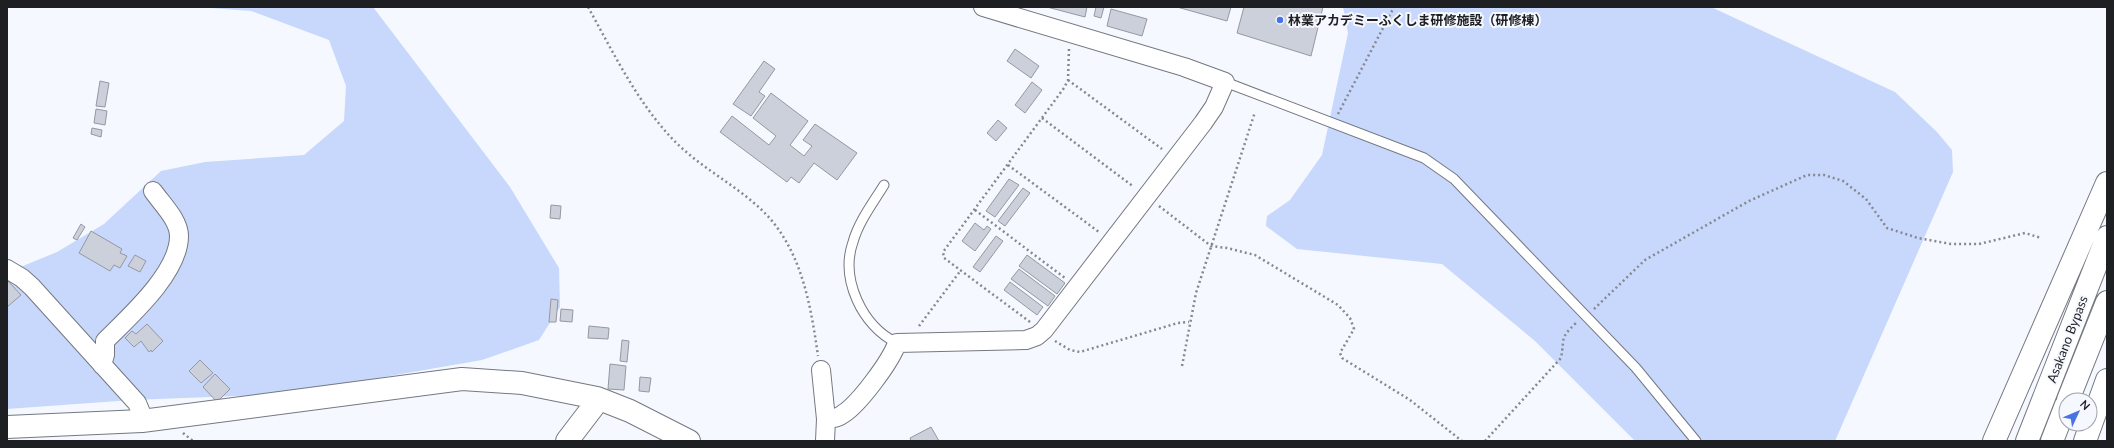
<svg xmlns="http://www.w3.org/2000/svg" width="2114" height="448" font-family="Lato,'Noto Sans JP',sans-serif">
<rect width="100%" height="100%" fill="#f5f8fe"/>
<path fill="#c7d8fc" d="M197,7H373L510,187L559,268L560,307L539,340L482,360L286,394L132,400L7,409V262L23,266L57,252L104,224L161,171L205,162L304,155L344,121L346,86L329,40L251,11Z
M1343,7H1711L1895,92L1937,132L1952,150L1953,172L1835,441H1635L1535,341L1442,264L1297,249L1266,226L1267,216L1290,200L1322,155L1348,33Z"/>
<path fill="#ccd0da" stroke="#9498a1" d="M1047,7H1087L1085,17Z
M1096,7H1104L1101,18L1094,16Z
M1177,7H1231L1227,21Z
M1244,7H1323L1311,56L1237,33Z
M1111,9L1147,19L1142,36L1107,26Z
M1015,49L1039,66L1031,78L1007,61Z
M764,61L775,69L759,92L765,96L751,116L733,104Z
M100,81L109,83L105,107L96,106Z
M1032,82L1042,90L1025,113L1015,105Z
M771,93L808,121L790,145L804,156L812,146L803,140L815,124L857,153L837,180L814,163L799,183L791,177L787,182L720,132L732,116L769,145L776,136L753,118Z
M96,109L107,111L105,125L94,123Z
M998,120L1007,128L996,141L987,133Z
M92,128L102,130L101,137L91,134Z
M1009,179L1019,185L995,217L986,211Z
M1023,188L1030,193L1005,226L998,221Z
M551,205L561,206L560,219L550,218Z
M975,223L984,230L987,226L991,229L975,251L962,241Z
M81,224L85,227L77,240L73,238Z
M91,231L122,249L120,253L127,256L120,268L114,265L110,271L79,253Z
M996,236L1003,241L980,272L973,267Z
M135,255L146,261L140,272L128,266Z
M1027,255L1065,283L1057,294L1019,266Z
M1019,269L1055,296L1048,306L1011,279Z
M7,280L21,295L7,307Z
M1010,282L1043,307L1037,315L1004,290Z
M551,299L558,300L556,322H549Z
M561,309L573,310L572,322L560,321Z
M147,324L163,341L152,352L151,350L149,352L141,341L134,347L125,338L132,331L136,334Z
M589,326L609,328L608,339L588,338Z
M622,340L629,341L627,362L620,361Z
M200,360L213,373L201,383L189,371Z
M610,364L626,366L624,390L608,389Z
M215,374L230,389L217,402L203,387Z
M640,377L651,378L649,392L639,391Z
M931,427L939,441H911L910,438Z"/>
<g fill="none" stroke-linecap="round" stroke-linejoin="round">
<g stroke="#747880" stroke-width="11">
<path id="lane" d="M1225,82L1424,158L1454,179L1636,368L1696,441
M884,185C873,203 859,221 853,242C840,279 862,326 897,343"/>
</g>
<g stroke="#747880" stroke-width="20">
<path id="street" d="M7,269L22,278L32,287L137,403L142,415V421
M102,365L105,355V341C129,317 179,273 179,236C179,220 162,204 153,191
M821,370L826,419L825,441
M826,419C833,419 838,418 843,414C859,404 891,361 897,343L1026,340L1037,336L1044,330L1203,123L1214,107L1225,82L1184,67L983,7"/>
</g>
<g stroke="#747880" stroke-width="24">
<path id="secondary" d="M7,427L142,421L462,379L522,383L597,398L630,411L689,441
M567,441L593,407L597,398"/>
</g>
<g stroke="#747880" stroke-width="24">
<path id="highway" d="M2068,400L2107,302
M1994,441L2107,183
M2027,441L2107,237
M2052,441L2066,405
M2085,441L2107,380"/>
</g>
<path stroke="#86888d" stroke-width="2.5" stroke-dasharray="2 3" stroke-linecap="butt" d="M588,7C612,50 634,96 667,133C692,162 726,179 754,203C800,241 810,300 818,356
M1068,80L1162,149
M1338,114L1394,7
M1042,118L1134,187
M1008,165L1099,232
M1159,206L1211,246L1227,248L1255,255L1338,305L1350,318L1354,329L1340,353L1342,358L1410,400L1462,441
M975,210L1065,278
M1594,309L1645,260L1749,201L1807,175H1824L1843,181L1866,199L1887,228L1918,238L1951,244H1979L2025,233L2041,238
M1030,322L944,258L943,252L1064,88L1068,80L1069,49
M919,326L961,270
M1055,341L1070,350L1080,352L1178,323L1189,322
M1182,366L1196,293L1255,112
M183,433L193,441
M1485,441L1561,358C1565,338 1559,339 1576,323"/>
<use href="#lane" stroke="#fff" stroke-width="9"/>
<use href="#street" stroke="#fff" stroke-width="18"/>
<use href="#secondary" stroke="#fff" stroke-width="22"/>
<use href="#highway" stroke="#fff" stroke-width="22"/>
</g>
<circle fill="#4972e5" stroke="#f5f8fe" stroke-width="1.5" cx="1280" cy="20" r="4"/>
<g text-anchor="middle" dominant-baseline="central" stroke-width="4" stroke-linejoin="round" paint-order="stroke">
<g font-size="13" font-weight="bold" fill="#1e1f23" stroke="#f5f8fe" text-anchor="start">
<text x="1288" y="20">林業アカデミーふくしま研修施設（研修棟）</text>
</g>
<g font-size="13" fill="#1e1f23" stroke="#f5f8fe">
<text transform="translate(2067 339) rotate(-69)">Asakano Bypass</text>
</g>
</g>
<rect width="2114" height="448" fill="none" stroke="#1e1f23" stroke-width="16"/>
<g transform="translate(2078 412) rotate(46)"><circle r="19" fill="#f5f8fe" stroke="#9fa1a6"/>
<path d="M0-3L7 15L0 10L-7 15Z" fill="#4972e5"/>
<text y="-6" font-size="11" font-weight="bold" text-anchor="middle" fill="#1e1f23">N</text>
</g>
</svg>
